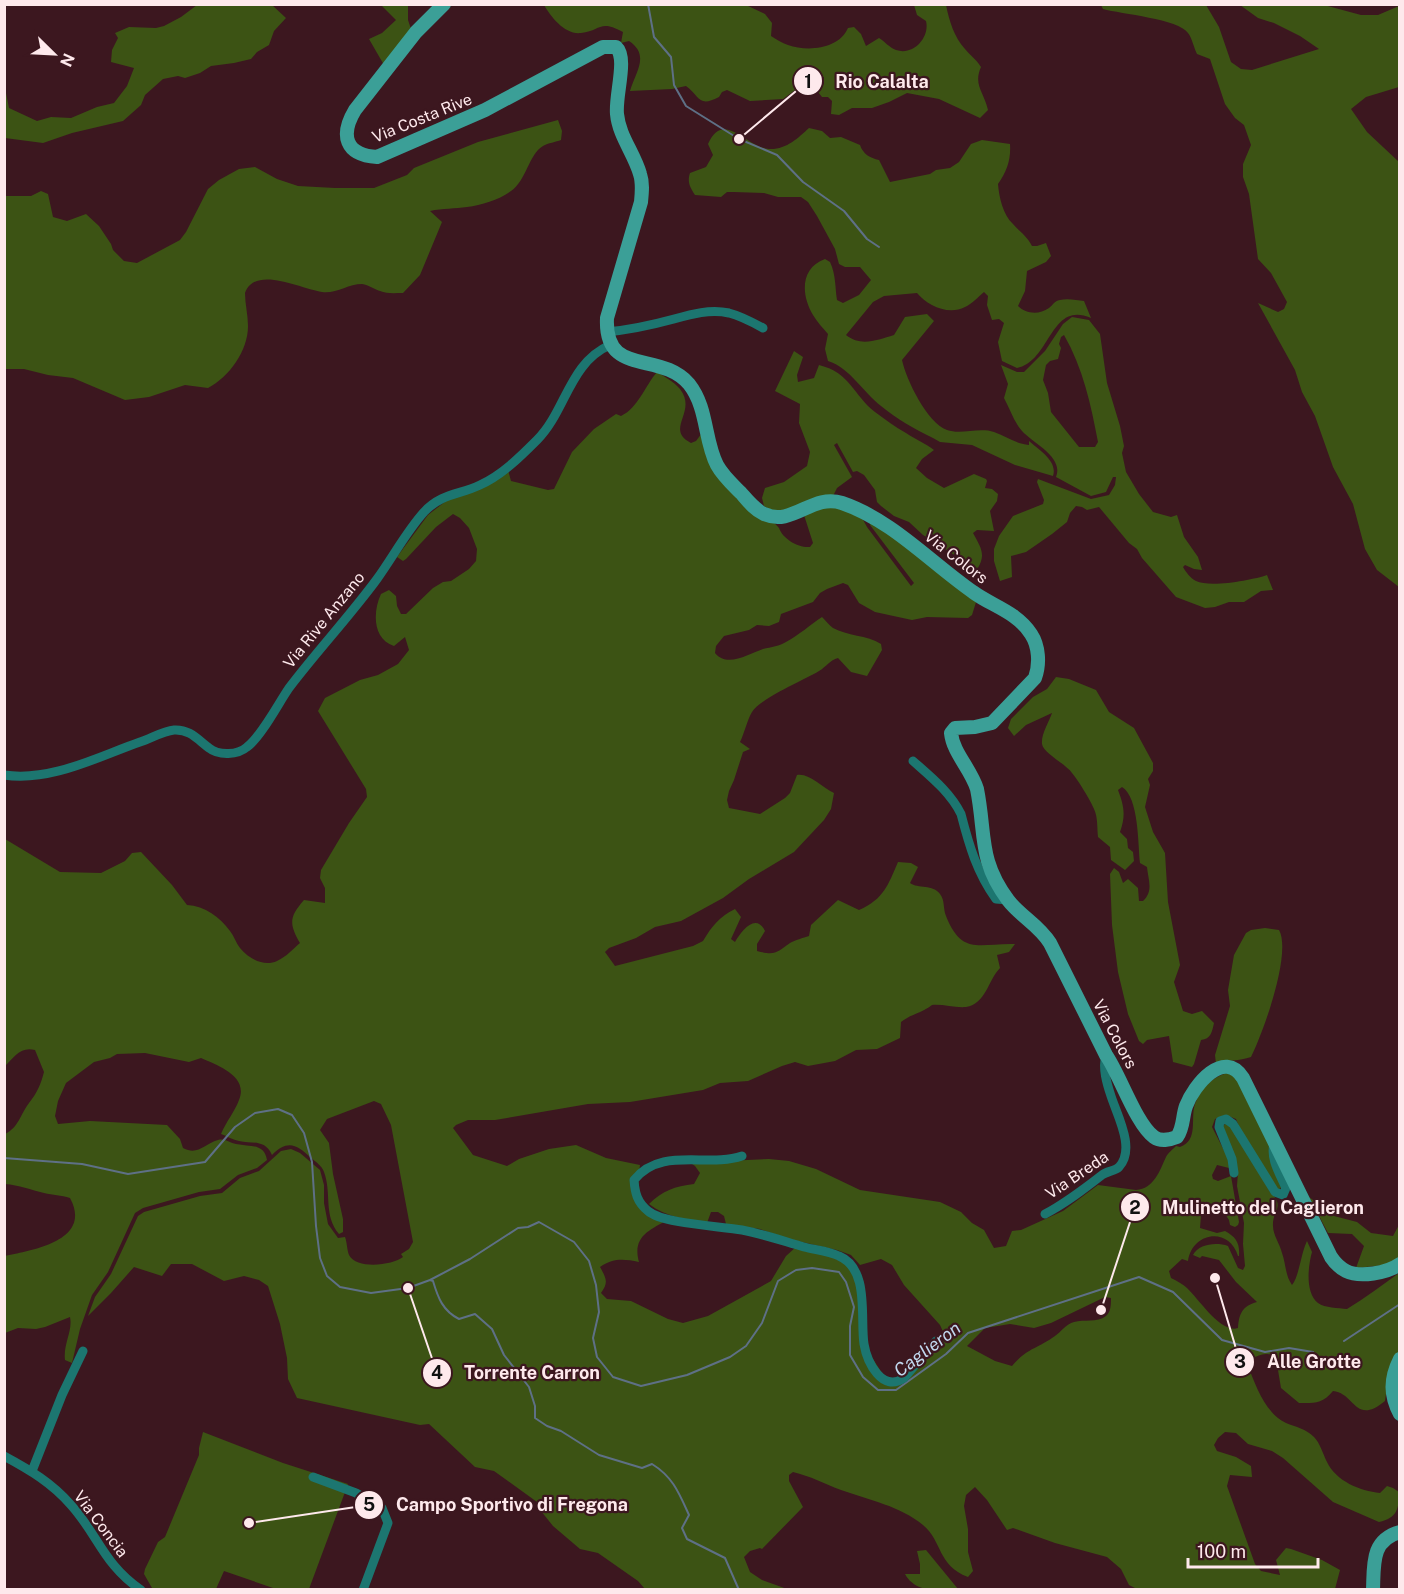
<svg xmlns="http://www.w3.org/2000/svg" width="1404" height="1594" font-family="'Public Sans',sans-serif">
<rect width="100%" height="100%" fill="#3c171f"/>
<path fill="#3c5314" fill-rule="evenodd" d="M197,5H272L286,18L274,31L269,45L257,52L251,59L234,63L211,66L200,73L185,78L178,76L163,79L145,95L141,105L123,121L72,133L43,143L5,138V88L9,108L37,121L51,117L71,118L97,107L114,103L127,86L134,68L111,62L112,50L118,38L115,33L129,27L156,28L164,26L181,17Z
M381,5H408V20L411,29L384,65L369,39L382,33L396,20Z
M544,5H746L765,14L772,23L771,36C776,39 782,43 788,45C808,52 839,49 848,28L854,27L861,34L866,46L879,38C884,41 890,48 896,50C914,56 930,37 926,21L917,15L914,5H946C949,20 954,37 965,49C971,56 976,59 981,67C973,85 984,92 988,110L980,118L939,99L907,93L889,102L872,108H852L839,115L831,114L832,101L828,97H822L818,92L819,87L824,84V77L803,84L783,99L750,101L727,90L722,92L719,97C698,108 700,96 686,86L672,89L630,91C636,71 650,55 629,41L621,43L623,32C599,19 601,31 581,33C565,35 551,17 544,5Z
M1101,5H1206L1219,27L1231,62L1241,69L1252,70L1319,49L1300,36L1274,23L1258,18L1240,5H1324L1361,15H1378L1399,6V87L1366,97L1351,109L1367,132L1399,162V587L1377,570L1365,549L1353,504L1333,467L1315,416L1302,392L1295,370L1258,303L1278,312L1284,309L1287,302L1271,273L1258,259L1249,194L1243,177V164L1251,145L1244,125L1235,118L1225,104L1210,59L1197,54C1194,48 1192,38 1188,33C1179,19 1121,14 1103,9Z
M558,120L562,131L561,140C556,142 548,143 543,146C529,154 526,181 511,191C499,200 482,205 467,207C455,209 443,208 430,211L442,222L420,275L403,293C395,293 387,294 380,291C374,289 369,285 362,284C348,284 336,294 322,292C301,289 255,265 245,293C245,304 248,315 248,326C248,351 229,377 208,388L185,385L149,397L125,400L73,378L48,375L24,369H5V196H31L41,191L48,194L53,217L67,221L86,214L99,226L111,244L113,250L124,261L137,263L180,240L186,232L208,189L219,180L239,169L255,167L277,179L298,186L335,188H374L407,175L414,168L478,142Z
M809,128L822,131L830,138L841,137L860,145C863,154 870,158 879,160L890,182L930,174L936,170L950,168L959,162L971,144L982,140L1010,144C1011,160 1007,171 998,184C999,197 1003,215 1013,224C1020,232 1027,236 1032,246H1037L1046,243L1051,256L1046,262L1027,271L1025,291L1018,306C1026,314 1039,315 1049,308C1053,305 1054,301 1060,300C1067,298 1077,300 1084,301L1091,318C1050,300 1051,361 1017,368L1002,361L998,342L1004,323L999,319L992,320L987,305L988,296L984,292C978,297 972,304 965,307C948,316 927,305 917,293L884,296L873,302L846,335C861,347 877,340 894,335L905,317L927,314L934,321L902,360C906,379 927,423 947,430C961,435 979,427 994,432C1006,436 1016,444 1029,445V441C1039,450 1058,461 1053,476L1015,465L972,445L940,442L933,438C914,429 897,419 881,406C863,392 850,368 828,361L825,349L828,334C823,328 817,322 813,315C801,295 800,268 825,259L830,262C836,275 835,287 837,300L843,303L859,295L871,280L860,267H845L839,264L835,249L817,216L808,202L801,197H778L764,193L734,192H727L721,197L695,195C690,187 687,182 690,173L706,167L713,155L708,144C724,109 745,147 769,149C786,150 798,138 809,128Z
M1072,317L1089,320L1100,334L1107,383L1120,426L1124,446L1122,453L1126,472L1139,494L1153,512L1171,517L1177,515L1184,537L1198,557L1202,570L1194,569L1185,565L1183,567C1186,572 1190,578 1196,581C1210,588 1253,580 1267,575L1273,590L1261,591L1244,602H1229L1215,607L1205,608L1176,597L1142,558L1137,549L1129,543L1099,507L1087,510L1082,507L1076,506L1070,513L1067,522L1052,534L1026,552L1011,556L1012,577L1000,581L994,561V549L999,536L1013,516L1043,504L1044,500L1037,482L1038,479L1091,499L1109,495L1115,485L1116,477H1113L1106,492L1091,496L1056,477C1064,457 1034,444 1022,431C1014,422 1010,409 1004,398L1008,384L1001,365L1017,372H1024L1045,351L1063,324ZM1064,335C1083,368 1091,405 1098,442L1095,447H1079L1051,412L1048,393L1043,380L1046,365L1050,361L1058,359L1061,348L1059,344L1061,337Z
M794,351L803,357L797,375L798,382L814,378L819,365C851,373 853,395 875,412C885,419 895,427 906,433C915,439 925,443 934,450L922,459L916,468L927,478L944,488L974,474L986,479L987,481L985,488L992,489L998,494L997,501L990,511L994,531L977,530L973,533C981,548 987,555 976,571L967,563L923,535L909,522L894,516L881,506L877,502L875,490L864,475L857,471L853,472L837,443L834,445L852,477L837,488L833,496L778,514L764,506L762,498L765,488L784,482L807,466L810,452L799,423L800,404L775,391Z
M657,372C665,377 674,382 680,389C698,412 664,429 691,443L696,441L702,433L710,453L779,528C783,539 798,548 810,547L813,543L804,515L831,504L861,516L867,527L911,586L914,583L870,525L871,521L977,599L972,615L968,618L927,617L912,620L875,612L859,603L848,585L843,583L827,589L820,593L813,602L781,614L779,622L769,626L757,625L749,630L724,636L716,646L715,653C727,668 749,654 763,649C771,647 780,646 786,642C799,635 810,625 822,617C825,620 829,625 833,628C847,636 867,635 881,644L882,650L867,676L851,672L838,658C830,660 826,667 819,671C804,680 761,698 752,712C748,718 744,734 740,742L750,749L743,752L734,780L729,791L727,800L729,808L760,814L785,798L790,793L797,775C810,773 822,788 834,793L831,809L824,820L794,852L749,879L723,898L681,921L655,927L636,938L609,948L605,952L615,966L693,946L703,941C712,926 719,917 735,909L741,917L731,939L735,942C741,931 756,912 765,931L757,944V951C776,956 777,952 790,943C795,940 803,938 809,936L811,925L838,900L859,910C884,899 888,885 898,862L911,863L918,867L910,883C918,889 933,884 940,894C945,900 943,909 946,916C962,956 979,943 1015,944L1009,952L997,955L1000,968C988,980 986,1004 966,1007C955,1008 943,1004 932,1005C922,1013 911,1014 901,1022L900,1038L877,1049L856,1050L835,1061L808,1066L795,1062L782,1066L748,1081L720,1083L703,1090L630,1102L588,1104L495,1120H468L456,1125L453,1128L473,1155L507,1166L519,1159L549,1149L576,1145L606,1158L640,1165L638,1179L641,1202L668,1220C649,1230 632,1237 639,1262C623,1259 614,1258 600,1267C606,1278 609,1282 601,1293L607,1299L631,1301L668,1319L683,1323L708,1316L771,1281L786,1256L796,1247L854,1262L869,1353L884,1376L894,1381L946,1338L940,1325L904,1285L892,1265L881,1259L860,1265L851,1255L837,1250L789,1239L760,1229L726,1224L724,1216L718,1212H711L707,1223C686,1219 666,1217 649,1204C662,1191 675,1186 694,1184L700,1173L695,1166L685,1159L725,1161L769,1159L789,1161L816,1169L860,1190L940,1202L961,1212L972,1223L984,1230L994,1248L1006,1246L1012,1231L1021,1230L1063,1211L1098,1185L1136,1190C1154,1189 1160,1170 1166,1157C1168,1153 1173,1149 1176,1146L1180,1147C1199,1140 1190,1119 1195,1104C1202,1085 1215,1075 1234,1071L1271,1141L1282,1187L1278,1190L1242,1134L1236,1119L1226,1115L1215,1119L1212,1127L1230,1162L1229,1168L1217,1165L1212,1175L1213,1179L1218,1181L1231,1176L1239,1222L1238,1225L1235,1227L1230,1225L1229,1220L1221,1208C1212,1207 1207,1208 1201,1215L1200,1228L1217,1233L1225,1231C1236,1237 1240,1243 1239,1256H1238C1229,1226 1192,1232 1188,1261L1182,1259L1169,1271L1171,1278C1177,1281 1183,1284 1187,1288C1199,1299 1221,1334 1238,1328C1239,1314 1242,1306 1257,1302L1236,1282L1219,1260L1202,1256L1200,1258L1193,1255C1199,1244 1216,1242 1228,1246L1238,1268L1243,1270L1245,1266L1243,1244L1244,1223L1237,1186L1238,1172L1222,1127L1226,1123L1231,1124L1270,1192C1286,1207 1272,1210 1273,1226C1273,1235 1280,1244 1282,1253C1286,1264 1285,1275 1292,1285C1299,1277 1301,1253 1307,1241L1312,1252C1308,1266 1305,1293 1318,1303C1325,1308 1338,1308 1347,1309C1365,1298 1382,1285 1399,1273V1351L1389,1371L1385,1401C1355,1426 1355,1393 1333,1391C1322,1404 1315,1403 1299,1403L1281,1388L1276,1358C1267,1351 1261,1354 1251,1359L1248,1366C1256,1386 1265,1413 1286,1423C1296,1427 1306,1429 1314,1437C1320,1443 1323,1454 1327,1462C1336,1481 1360,1491 1380,1493L1387,1486L1393,1488L1399,1492C1399,1509 1397,1518 1379,1522L1333,1502L1283,1458L1272,1451L1248,1444L1236,1433L1225,1432L1218,1438L1214,1445L1217,1451L1236,1457L1251,1466L1252,1477L1230,1475L1227,1486L1255,1564L1261,1571L1280,1575L1276,1560L1286,1548L1291,1549L1322,1560L1340,1570L1335,1589H1137L1129,1585L1121,1569L1107,1557L1055,1543L1013,1528L1007,1530L987,1500L975,1487L966,1495L964,1506L968,1529V1552L973,1571L968,1577C937,1565 943,1542 923,1525C900,1506 869,1500 841,1490C825,1484 810,1476 793,1472L789,1475V1481L803,1507L762,1549L760,1548L750,1551L744,1557L750,1572L762,1580L787,1589H645L638,1581L598,1553L580,1549L553,1526L541,1511L537,1502L494,1471L475,1467L429,1424L420,1425L297,1398L288,1379L287,1358L280,1324L268,1286L259,1280L244,1276L224,1281L192,1264H171L162,1276L134,1267L111,1293L88,1316L95,1297L111,1274L138,1216L144,1212L200,1196L222,1193L240,1178L259,1171L281,1151L291,1149L300,1153L320,1170L324,1185V1203L328,1224L338,1238L345,1237C347,1242 347,1250 349,1255C357,1270 393,1265 403,1257L401,1254L409,1249L413,1242L391,1125L381,1104L374,1101L327,1119L320,1130L329,1143L333,1174L343,1219V1232L339,1234C323,1215 332,1193 324,1172C322,1166 316,1162 311,1158C297,1145 288,1139 272,1155C265,1139 252,1144 239,1141C233,1140 227,1136 221,1134C226,1122 235,1111 239,1100C249,1076 217,1065 201,1058L189,1062L145,1053L117,1054L110,1058L94,1062L66,1083L58,1101L55,1116L58,1124L90,1121L167,1125L180,1139L183,1148C198,1156 204,1144 218,1140C225,1138 230,1143 236,1144C250,1147 264,1143 267,1160L257,1168L238,1175L220,1189L199,1192L143,1208L135,1213L108,1272L92,1295L80,1329L72,1363L65,1360C63,1344 73,1331 70,1317L45,1327L36,1329L18,1328L5,1333V1256C32,1250 93,1241 70,1198C61,1195 53,1195 44,1193C31,1190 19,1185 5,1184V1134C19,1127 20,1115 29,1103C37,1093 41,1084 44,1072L35,1050C21,1046 14,1057 5,1066V839L60,872L101,873L125,861L132,853L141,852L172,885L187,905C205,906 220,917 230,931C234,936 236,943 240,948C249,959 264,967 277,961C286,957 293,949 300,943C289,924 289,917 304,900L325,903V888L320,878L321,870L349,823L367,797L366,789L318,711L325,698L360,680L378,675L398,664L409,650L405,637L394,646C372,639 373,611 381,594L389,590L396,596L397,606L401,614H406L433,588L443,582L451,581L469,569L476,561L477,549L469,528L460,518L453,514L436,527L406,559L403,561L397,557L428,515L446,501L508,470L511,481L548,490L554,489L572,452L594,429L616,414L621,416C638,408 645,386 657,372ZM1105,1297L1111,1298C1111,1304 1111,1312 1106,1316C1097,1323 1084,1319 1074,1322C1066,1324 1061,1332 1055,1336C1037,1349 1027,1348 1012,1366L995,1361L967,1346L985,1328L1010,1324L1034,1328L1051,1323Z
M1056,677L1069,679L1096,690L1109,712L1134,728L1153,763V771L1148,779L1150,785L1145,807L1153,832L1165,853L1168,902L1180,965L1174,982L1183,1011L1192,1014L1202,1011L1214,1023C1212,1032 1211,1039 1201,1040L1194,1064L1192,1067L1173,1062L1169,1036L1147,1040L1143,1044L1139,1041L1128,1014L1118,972L1112,925L1110,874L1114,868L1119,872L1123,883L1128,879L1138,888L1139,901H1143C1154,891 1148,879 1147,867L1140,863C1138,845 1139,797 1122,787L1118,790C1124,806 1126,815 1120,832L1127,839L1128,848L1133,852L1134,861L1125,870L1111,860L1110,847L1098,837C1097,828 1098,817 1094,809C1091,801 1078,780 1072,773C1066,764 1043,753 1042,744C1041,734 1049,722 1052,713L1026,725L1014,736L1008,728L1011,719L1033,697L1047,689Z
M1265,928L1279,930C1292,953 1263,1033 1251,1057C1239,1061 1228,1060 1216,1064L1215,1055L1230,1006L1228,990L1234,955L1246,933L1251,930Z
M1309,1197L1334,1216L1357,1222L1371,1233L1393,1236L1399,1225V1260L1385,1265L1356,1268L1364,1246L1352,1234L1328,1233Z
M203,1432L283,1463L348,1484L309,1589H276L224,1571L216,1589L152,1588L144,1574L145,1569L158,1542L165,1537L199,1455V1448Z
M926,1550L958,1589C939,1590 916,1594 905,1574H920V1564L917,1551Z"/>
<g fill="none" stroke-linecap="round" stroke-linejoin="round">
<path stroke="#5e7086" stroke-width="2" d="M648,4L654,37L671,57L674,85L686,106L739,139L777,155L803,182L844,211L867,239L879,247
M4,1158L82,1164L128,1174L205,1162L235,1127L255,1113L278,1109L292,1115L304,1133L312,1162L316,1226L320,1258L327,1276L340,1287L371,1293L408,1288L430,1280L433,1281C438,1298 443,1311 459,1319L475,1314L492,1329L504,1355L529,1387L535,1406V1418L547,1426L561,1431L599,1455L642,1468L652,1464C673,1477 679,1493 689,1515L682,1528L687,1539L725,1558L739,1590
M430,1280L470,1259L518,1228L528,1227L539,1222L574,1242L589,1261L596,1285L599,1312L593,1338L597,1357L613,1377L641,1386L687,1375L730,1357L746,1346L762,1323L778,1281L796,1270L812,1268L839,1272L846,1282L854,1307L850,1326V1355L863,1377L878,1390H896L946,1354L968,1333L1139,1277L1173,1292L1222,1340L1265,1352L1289,1348L1313,1352
M1344,1341L1400,1304"/>
<path stroke="#1c7670" stroke-width="9" d="M606,332C629,330 652,325 674,319C692,314 710,309 729,313C741,316 752,322 763,328
M913,761C931,777 950,792 961,814C969,845 977,873 996,899L1008,900
M4,775C51,782 97,757 140,742C150,739 163,731 174,730C190,729 198,740 209,748C219,756 238,755 247,747C261,737 278,704 289,688C317,651 349,617 377,579C393,557 406,532 424,512C442,493 459,495 480,485C502,475 520,457 537,440C566,411 569,363 610,345
M742,1156C707,1168 661,1146 634,1180C635,1193 637,1202 648,1211C663,1224 720,1226 742,1230C763,1234 783,1241 804,1247C815,1250 828,1251 839,1256C870,1269 860,1318 864,1344C867,1362 882,1393 904,1378L936,1341
M1234,1173L1232,1159L1219,1127L1220,1121L1226,1119L1233,1124L1275,1192L1283,1195L1286,1188C1280,1174 1270,1159 1274,1144
M1045,1214C1066,1203 1084,1189 1102,1175C1107,1171 1115,1171 1119,1167C1136,1149 1117,1115 1111,1096C1107,1084 1102,1068 1106,1055
M4,1456C30,1470 52,1483 71,1505C98,1535 104,1565 141,1590
M32,1471L62,1395L83,1351
M313,1477L356,1493L382,1508L388,1523L363,1590"/>
<path stroke="#3b9f97" stroke-width="14" d="M444,4L416,32L355,110C340,135 345,155 377,157L485,110L603,47H616C628,58 615,95 617,114C619,136 634,153 640,174C643,183 642,192 641,202L607,318C604,378 660,350 689,384C708,408 704,440 717,465C723,476 732,484 741,493C748,501 754,509 764,514C793,527 812,493 842,503C892,520 930,562 973,592C992,606 1017,612 1031,634C1039,646 1040,664 1035,678L992,723L975,727L955,728L951,733C953,753 971,769 977,789C986,834 978,860 1008,900C1020,916 1039,925 1050,943L1106,1055C1120,1075 1136,1124 1154,1137C1161,1142 1169,1140 1177,1137C1184,1127 1182,1117 1186,1106C1194,1085 1224,1048 1243,1078L1331,1257C1335,1263 1340,1268 1346,1271C1360,1278 1387,1273 1400,1264
M1400,1359C1390,1379 1390,1395 1400,1414
M1373,1590C1374,1564 1371,1540 1400,1532"/>
</g>
<g text-anchor="middle" dominant-baseline="central" stroke-width="4.5" stroke-linejoin="round" paint-order="stroke">
<g font-size="16" fill="#fee9ec" stroke="#3c171f">
<text transform="translate(422 118) rotate(-22)">Via Costa Rive</text>
<text transform="translate(956 557) rotate(38)">Via Colors</text>
<text transform="translate(324 620) rotate(-51)">Via Rive Anzano</text>
<text transform="translate(1115 1034) rotate(62)">Via Colors</text>
<text transform="translate(1077 1175) rotate(-34)">Via Breda</text>
<text transform="translate(101 1524) rotate(53)">Via Concia</text>
</g>
<g font-size="18" font-style="italic" fill="#c1d8ee" stroke="#3c171f">
<text transform="translate(927 1349) rotate(-37)">Caglieron</text>
</g>
</g>
<path fill="none" stroke="#fee9ec" stroke-width="2" d="M739 139L808 81M1101 1310L1135 1207M1215 1278L1240 1362M408 1288L437 1373M249 1523L369 1505"/>
<g fill="#fee9ec" stroke="#3c171f" stroke-width="2">
<circle cx="739" cy="139" r="6"/>
<circle cx="1101" cy="1310" r="6"/>
<circle cx="1215" cy="1278" r="6"/>
<circle cx="408" cy="1288" r="6"/>
<circle cx="249" cy="1523" r="6"/>
<circle cx="808" cy="81" r="15"/>
<circle cx="1135" cy="1207" r="15"/>
<circle cx="1240" cy="1362" r="15"/>
<circle cx="437" cy="1373" r="15"/>
<circle cx="369" cy="1505" r="15"/>
</g>
<g font-size="18" text-anchor="middle" font-weight="bold" fill="#111">
<text x="808" y="88">1</text>
<text x="1135" y="1214">2</text>
<text x="1240" y="1368">3</text>
<text x="437" y="1379">4</text>
<text x="369" y="1511">5</text>
</g>
<g font-size="18" text-anchor="middle" font-weight="bold" fill="#fee9ec" stroke="#3c171f" stroke-width="4.5" stroke-linejoin="round" paint-order="stroke">
<text x="882" y="88">Rio Calalta</text>
<text x="1263" y="1214">Mulinetto del Caglieron</text>
<text x="1314" y="1368">Alle Grotte</text>
<text x="532" y="1379">Torrente Carron</text>
<text x="512" y="1511">Campo Sportivo di Fregona</text>
</g>
<rect width="1404" height="1594" fill="none" stroke="#fee9ec" stroke-width="12"/>
<g transform="translate(54 54) rotate(114)" stroke="#3c171f" stroke-width="4.5" paint-order="stroke">
<path d="M0-4.5L10 22L0 15L-10 22Z" fill="#fee9ec"/>
<text y="-9" font-size="16" font-weight="bold" text-anchor="middle" fill="#fee9ec">N</text>
</g>
<path d="M1188 1558v9h130v-9" fill="none" stroke="#fee9ec" stroke-width="3"/>
<text x="1197" y="1558" font-size="18" fill="#fee9ec" stroke="#3c171f" stroke-width="4.5" paint-order="stroke">100 m</text>
</svg>
